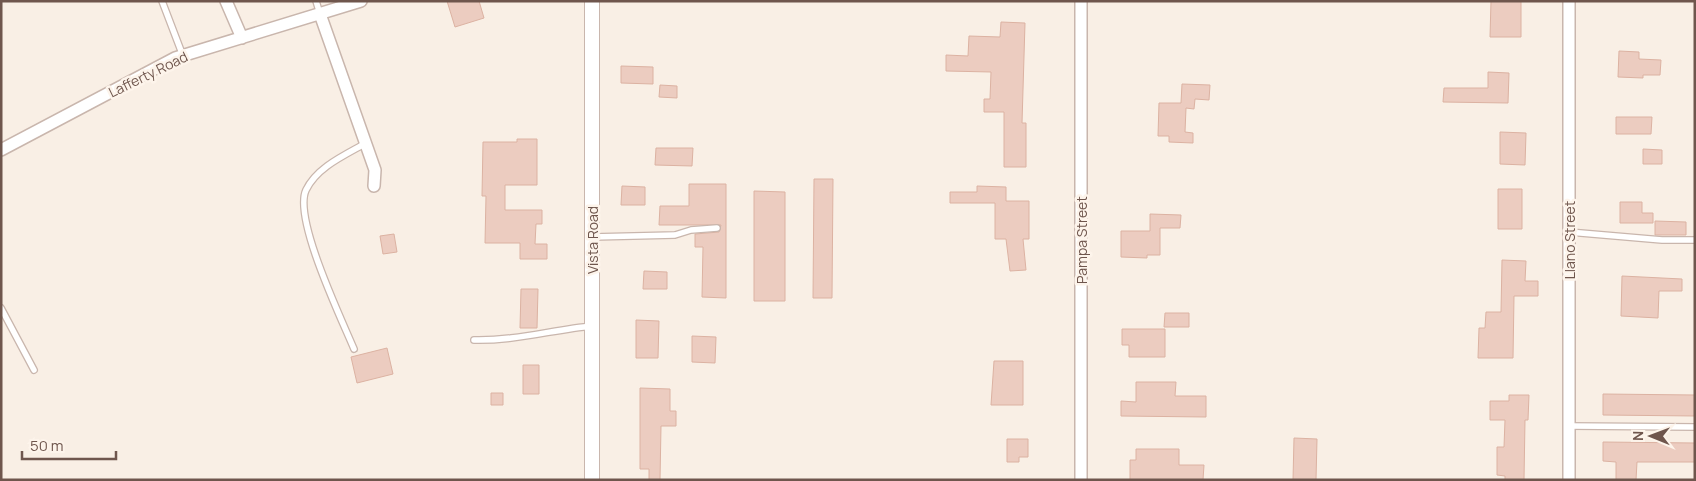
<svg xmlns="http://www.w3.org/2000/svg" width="1696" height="481" font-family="Manrope,sans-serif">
<rect width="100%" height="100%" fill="#f9efe5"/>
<path fill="#ecccc0" stroke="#dcb2a2" d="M447,1H479L484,18L455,27Z
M1491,1H1521V37H1490Z
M1001,22L1025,23L1022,123H1026V167H1004V112H984V99H990L991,72L946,71V55L968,56L969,36L1000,37Z
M1619,51L1639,52V59L1661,60L1660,75H1643V78L1618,77Z
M621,66L653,67V84L621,83Z
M1488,72L1509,73L1508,103L1443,102L1444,88H1488Z
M1182,84L1210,85L1209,100L1195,99L1194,109L1186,108L1185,132L1193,133V143L1169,142V136H1158L1159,103H1181Z
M660,85L677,86V98L659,97Z
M1616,117H1652L1651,134H1616Z
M1500,132L1526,133L1525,165L1500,164Z
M517,139H537V185H505V210H542V224H536L535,244H547V259H520V243H485L486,196H482L483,142H517Z
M656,148H693L692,166L655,165Z
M1643,149L1662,150V164H1643Z
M814,179H833L832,298H813Z
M689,184H726V298L702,297L703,247H695V234L719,232L721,225H659L660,206H689Z
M622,186L645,187V205H621Z
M977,186L1006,187V201H1029V239H1023L1026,270L1010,271L1006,239H995V203H950V192H977Z
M1498,189H1522V229H1498Z
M754,191L785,192V301H754Z
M1620,202H1642V213H1653V223H1620Z
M1150,214L1181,215L1180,228H1160V255H1147V258L1121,257V231H1150Z
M1655,221L1686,222V235H1655Z
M394,234L397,252L383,254L380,236Z
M1502,260L1526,261L1525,281H1538V296H1514L1513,358H1478L1479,328H1485L1486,312H1501Z
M644,271L667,272V289H643Z
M1622,276L1682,279V291H1659L1658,318L1621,316Z
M521,289H538L537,328H520Z
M1165,313H1189V327H1164Z
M636,320L659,321L658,358H636Z
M1122,329H1165V357H1129V345H1122Z
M692,336L716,337L715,363L692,362Z
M387,348L393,374L357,383L351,357Z
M994,361H1023V405H991Z
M523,365H539V394H523Z
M1136,382H1176L1175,396H1206V417L1121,416V401L1136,402Z
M640,388L670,389V411H676V426H661L660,480H649V469H640Z
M491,393H503V405H491Z
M1603,394L1695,395V416L1603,415Z
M1509,395H1529L1528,420H1525L1524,480H1505V476L1497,475V447H1504L1505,420H1490V401H1509Z
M1294,438L1317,439L1316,480H1293Z
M1007,439H1028V457H1019V462H1007Z
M1603,442L1695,443V462H1637L1636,480H1616V462L1603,461Z
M1136,449H1179V465H1204L1203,480H1130V460H1136Z"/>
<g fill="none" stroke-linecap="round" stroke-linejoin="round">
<g stroke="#c9b6ad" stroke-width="8">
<path id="service" d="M162,1L183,56
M316,1L320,14
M1569,232L1662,240H1695
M592,237L675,235L691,230L717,228
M1,308L34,370
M474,340C514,341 552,330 592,326
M354,349C341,318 293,218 306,190C317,167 345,155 366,143
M1570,426L1695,427"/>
</g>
<g stroke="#c9b6ad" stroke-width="14">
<path id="minor" d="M226,1L242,38
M1569,1V480
M320,14L375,170L374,186
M1,150L175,58L361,1
M1081,480V1"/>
</g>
<g stroke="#c9b6ad" stroke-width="16">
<path id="tertiary" d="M592,480V1"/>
</g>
<use href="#service" stroke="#fff" stroke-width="5.5"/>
<use href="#minor" stroke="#fff" stroke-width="11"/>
<use href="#tertiary" stroke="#fff" stroke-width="14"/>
</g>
<g text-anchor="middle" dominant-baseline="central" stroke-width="5" stroke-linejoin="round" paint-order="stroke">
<g font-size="14" fill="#6f564d" stroke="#fdf4eb">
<text transform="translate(148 74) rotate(-26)">Lafferty Road</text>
<text transform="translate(592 240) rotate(-90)">Vista Road</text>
<text transform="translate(1081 240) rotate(-90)">Pampa Street</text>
<text transform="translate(1569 240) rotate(-90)">Llano Street</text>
</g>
</g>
<rect width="1696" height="481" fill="none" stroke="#6f564d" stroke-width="5"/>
<g transform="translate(1651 436) rotate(271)" stroke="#fdf4eb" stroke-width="4" paint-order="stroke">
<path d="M0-4L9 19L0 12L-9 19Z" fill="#6f564d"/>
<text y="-8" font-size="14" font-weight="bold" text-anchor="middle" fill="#6f564d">N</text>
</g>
<path d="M22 451v8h94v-8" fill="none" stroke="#6f564d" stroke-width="2.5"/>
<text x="30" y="451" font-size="15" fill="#6f564d" stroke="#fdf4eb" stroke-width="4" paint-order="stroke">50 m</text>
</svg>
